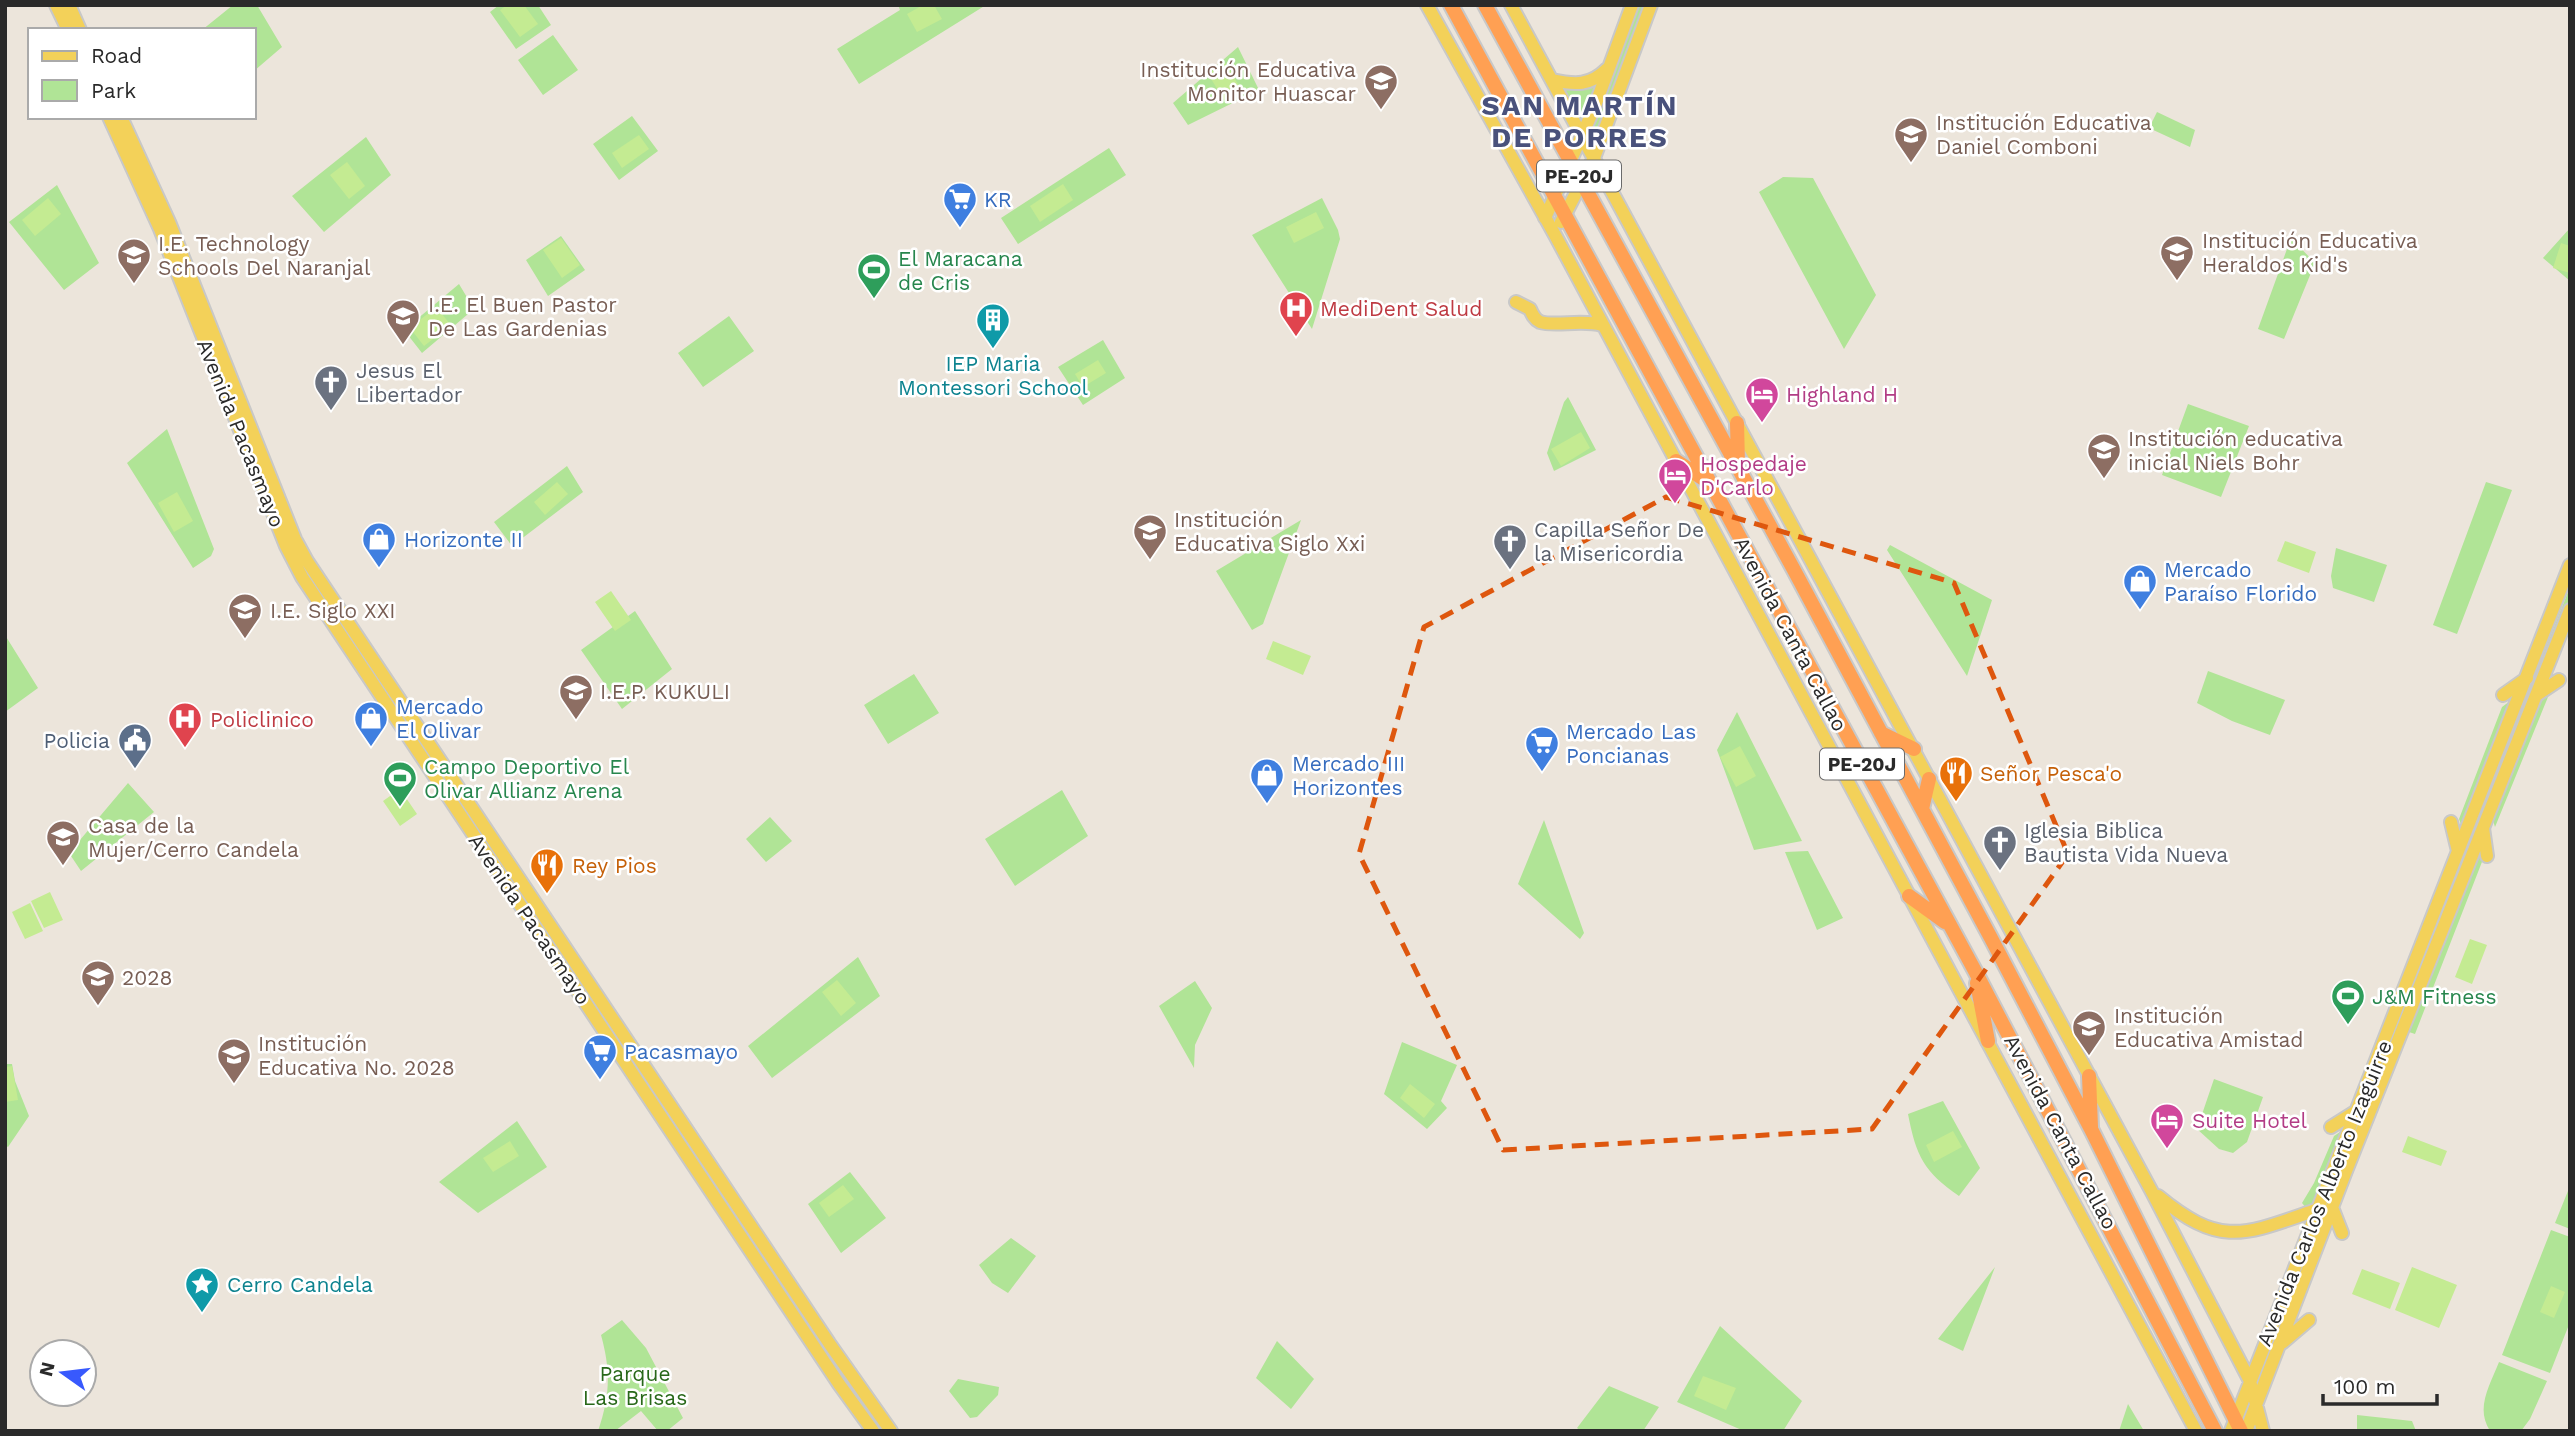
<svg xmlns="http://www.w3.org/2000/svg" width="2575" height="1436" font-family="'Work Sans',sans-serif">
<rect width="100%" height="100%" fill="#ece5db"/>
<path fill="#b0e496" d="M233,5H257L282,47L254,71V30H202Z
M499,5H538L551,25L516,49L490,12Z
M898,5H986L859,84L837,49L900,10Z
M1637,5H1646L1597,143L1591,133Z
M553,35L578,70L543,95L518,60Z
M1238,47L1259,90L1188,125L1173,103Z
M1600,84L1582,125L1563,87L1588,89Z
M2157,112L2195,130L2190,147L2149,128Z
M632,116L658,151L619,180L593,144Z
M366,137L391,175L324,232L292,196Z
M1109,148L1126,175L1018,244L1001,218Z
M1783,177L1813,178L1876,295L1844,349L1759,192Z
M57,185L99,263L64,290L9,222Z
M1322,198L1338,230L1340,239L1312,329L1252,235Z
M2570,228V281L2543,258Z
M561,236L585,270L548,296L526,260Z
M2291,238L2315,263L2284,339L2258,329Z
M459,284L474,309L422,353L404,330Z
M729,316L754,351L703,387L678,353Z
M1103,340L1125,378L1083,405L1058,367Z
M1568,397L1596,450L1554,471L1547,453L1564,402Z
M2188,404L2249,426L2221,497L2162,475Z
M167,429L214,549L211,556L193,568L127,463Z
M567,466L583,492L512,546L494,522Z
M2486,482L2512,490L2457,634L2433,625Z
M1301,520L1263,624L1252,630L1216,571Z
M1890,545L1992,600L1967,676L1887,550Z
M2336,548L2387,565L2374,602L2333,588L2331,576Z
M2570,587V601L2432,950L2427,948Z
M635,611L672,669L622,709L581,650Z
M5,635L38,688L5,712Z
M2208,671L2285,700L2270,735L2232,721L2197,703Z
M914,674L939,713L888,744L864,705Z
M2548,697L2495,827L2492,817L2539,700Z
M2514,698L2462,827L2459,819L2502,707Z
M1737,712L1802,841L1754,850L1717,750Z
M128,783L154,812L81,871L69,853Z
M1062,790L1088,836L1015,886L985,839Z
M770,817L792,841L766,862L746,839Z
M1544,820L1584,933L1580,939L1518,884Z
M2484,839L2487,849L2415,1034L2409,1032Z
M1808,851L1843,918L1817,930L1785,852Z
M858,957L880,996L772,1078L748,1046Z
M1195,981L1212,1008L1195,1045L1194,1068L1159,1006Z
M1402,1042L1457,1065L1441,1101L1447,1108L1427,1129L1384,1094Z
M5,1064H12L15,1081L29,1116L8,1147L5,1145Z
M2214,1079L2263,1097L2247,1142L2233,1153L2219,1149L2197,1129Z
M1943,1101L1980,1168L1959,1196C1924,1172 1916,1156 1908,1114Z
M517,1121L547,1167L478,1213L439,1182Z
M2346,1128L2323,1192L2307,1209L2302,1203L2314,1183L2334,1136Z
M850,1172L886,1218L841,1253L808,1204Z
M2570,1186V1229L2555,1223Z
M2551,1230L2570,1237V1322L2550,1373L2502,1355Z
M1011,1238L1036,1256L1008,1293L992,1283L979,1265Z
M1995,1267L1963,1351L1938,1339Z
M622,1320L646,1348L683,1418L667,1431H658L641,1411L615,1431H598C610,1396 611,1371 601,1335Z
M1720,1326L1802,1401L1783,1431H1744L1677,1402Z
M1277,1341L1314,1379L1291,1409L1256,1378Z
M2499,1362L2547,1381L2530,1419L2521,1431H2490C2475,1408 2490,1385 2499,1362Z
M958,1379L999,1387L998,1395L977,1417L970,1418L949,1391Z
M1609,1386L1659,1407L1643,1431H1581L1577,1428Z
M2128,1404L2144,1431H2119Z
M2357,1415L2412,1421L2416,1431H2357Z"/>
<path fill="#c4eb92" d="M507,5H524L538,24L520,37L500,10Z
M923,5H934L942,19L917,32L907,14Z
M1225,63L1241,89L1224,100L1208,74Z
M639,135L649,149L622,168L612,153Z
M347,162L365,186L349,199L330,175Z
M1063,184L1073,200L1040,222L1030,206Z
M48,198L61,214L35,236L22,220Z
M1316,212L1324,228L1294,243L1286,227Z
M561,238L580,265L562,278L543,250Z
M2561,243L2570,246V273L2553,268Z
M436,307L451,325L424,346L410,328Z
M1098,360L1106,373L1083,387L1075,374Z
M1581,432L1590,448L1561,466L1551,449Z
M557,482L568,494L545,515L534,502Z
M177,492L193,521L174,532L158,503Z
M2285,541L2316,552L2309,573L2277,561Z
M611,591L631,620L615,631L595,602Z
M1273,641L1311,656L1303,675L1266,659Z
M1740,746L1756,776L1736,787L1720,757Z
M400,789L417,814L400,826L383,801Z
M50,892L63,920L44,928L31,901Z
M30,903L43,931L25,939L12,912Z
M2470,939L2487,945L2472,984L2455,977Z
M837,980L856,1003L841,1016L822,992Z
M12,1066L18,1100L5,1102V1067Z
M1410,1084L1435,1104L1424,1118L1400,1098Z
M1953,1131L1962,1147L1934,1162L1926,1145Z
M2408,1136L2447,1151L2441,1166L2402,1152Z
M510,1141L519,1156L493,1172L483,1158Z
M843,1185L854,1199L829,1217L819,1203Z
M2412,1267L2457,1285L2439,1328L2395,1310Z
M2362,1269L2400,1283L2390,1309L2352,1294Z
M2551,1286L2565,1292L2554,1318L2540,1312Z
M1703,1376L1736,1388L1726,1410L1694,1396Z"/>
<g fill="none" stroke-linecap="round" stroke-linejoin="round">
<g stroke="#c8c8c8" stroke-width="16">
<path id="major" d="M56,5L68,30
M69,5L80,30
M1427,5L1555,235L2196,1431
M1511,5L2152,1192L2250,1381L2263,1431
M1552,80C1575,85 1590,86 1607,69
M109,117L160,229L286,546L302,577L839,1384L873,1431
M121,117L169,222L295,539L307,561L829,1343L891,1431
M1545,218L1595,106L1632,5
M1561,222L1594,158L1651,5
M1516,302L1530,309C1532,314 1534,319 1540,322C1555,327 1582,319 1602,325
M2538,694L2559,680
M2503,695L2527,678
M2451,822L2458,851
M2483,828L2487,856
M2331,1127L2358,1110
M2158,1196C2221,1248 2244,1235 2316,1210
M2333,1210L2342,1233
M2282,1343L2309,1320
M2231,1431L2570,565
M2246,1431L2346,1171L2570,610"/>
</g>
<g stroke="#c8c8c8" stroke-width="18">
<path id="highway" d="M1451,5L1975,971L2215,1431
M1485,5L1794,570L1992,940L2092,1131L2241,1431
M1737,423L1738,463
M1676,461L1707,481
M1881,733L1914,749
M1922,809L1929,779
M1909,896L1945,922
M1977,983L1988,1041
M2089,1076L2091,1127"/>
</g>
<use href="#major" stroke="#f3d159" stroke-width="12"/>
<use href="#highway" stroke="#ffa053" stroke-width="14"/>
</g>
<path fill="none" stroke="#de570e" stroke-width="5" stroke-dasharray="14 9" stroke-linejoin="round" d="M1666,497L1954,583L2068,854L1872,1129L1503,1150L1359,854L1424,627Z"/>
<defs>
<g id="school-pin" transform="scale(1.75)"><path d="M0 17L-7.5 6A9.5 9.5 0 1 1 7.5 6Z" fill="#8d6e63" stroke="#fff"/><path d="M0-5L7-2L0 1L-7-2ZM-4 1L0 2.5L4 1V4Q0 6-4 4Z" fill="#fff"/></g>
<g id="supermarket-pin" transform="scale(1.75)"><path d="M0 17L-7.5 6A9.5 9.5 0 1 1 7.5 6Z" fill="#3f7fe0" stroke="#fff"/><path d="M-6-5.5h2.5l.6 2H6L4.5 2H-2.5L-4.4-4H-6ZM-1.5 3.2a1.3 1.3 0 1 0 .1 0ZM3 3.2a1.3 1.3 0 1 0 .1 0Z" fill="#fff"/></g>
<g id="stadium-pin" transform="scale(1.75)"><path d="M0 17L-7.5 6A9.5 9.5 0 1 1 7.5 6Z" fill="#2e9e5b" stroke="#fff"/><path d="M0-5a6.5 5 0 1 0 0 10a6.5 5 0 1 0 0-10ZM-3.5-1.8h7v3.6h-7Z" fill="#fff"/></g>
<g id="hospital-pin" transform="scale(1.75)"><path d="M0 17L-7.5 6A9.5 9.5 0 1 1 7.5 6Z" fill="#e0444e" stroke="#fff"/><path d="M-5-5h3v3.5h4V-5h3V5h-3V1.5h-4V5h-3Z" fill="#fff"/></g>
<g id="building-pin" transform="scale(1.75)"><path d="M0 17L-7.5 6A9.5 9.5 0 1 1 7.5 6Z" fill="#0f9aa8" stroke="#fff"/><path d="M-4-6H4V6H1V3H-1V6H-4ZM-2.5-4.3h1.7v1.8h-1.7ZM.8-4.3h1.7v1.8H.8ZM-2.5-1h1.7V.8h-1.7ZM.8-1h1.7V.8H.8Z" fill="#fff"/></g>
<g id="church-pin" transform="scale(1.75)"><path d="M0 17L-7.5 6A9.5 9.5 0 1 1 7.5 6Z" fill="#6b7280" stroke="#fff"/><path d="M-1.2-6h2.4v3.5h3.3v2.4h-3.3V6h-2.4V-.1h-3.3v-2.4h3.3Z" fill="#fff"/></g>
<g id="hotel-pin" transform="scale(1.75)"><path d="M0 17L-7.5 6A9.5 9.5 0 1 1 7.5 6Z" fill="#d1479c" stroke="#fff"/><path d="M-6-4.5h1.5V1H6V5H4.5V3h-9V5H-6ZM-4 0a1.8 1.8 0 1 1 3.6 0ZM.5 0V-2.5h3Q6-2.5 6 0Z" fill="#fff"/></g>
<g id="shop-pin" transform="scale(1.75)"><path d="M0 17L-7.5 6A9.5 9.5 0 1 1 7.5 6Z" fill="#3f7fe0" stroke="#fff"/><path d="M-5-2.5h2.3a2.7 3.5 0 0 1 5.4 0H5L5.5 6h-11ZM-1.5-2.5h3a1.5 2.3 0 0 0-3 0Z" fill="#fff"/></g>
<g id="civic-pin" transform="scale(1.75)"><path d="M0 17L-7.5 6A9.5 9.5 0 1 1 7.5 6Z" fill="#5c6f8a" stroke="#fff"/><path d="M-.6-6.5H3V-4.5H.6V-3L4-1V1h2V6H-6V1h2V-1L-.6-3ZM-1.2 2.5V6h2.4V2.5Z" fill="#fff"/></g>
<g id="restaurant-pin" transform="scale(1.75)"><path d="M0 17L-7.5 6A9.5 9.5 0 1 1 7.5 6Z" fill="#e8710a" stroke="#fff"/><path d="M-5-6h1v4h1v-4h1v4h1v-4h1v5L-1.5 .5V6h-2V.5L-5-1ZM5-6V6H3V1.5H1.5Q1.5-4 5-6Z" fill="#fff"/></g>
<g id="sight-pin" transform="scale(1.75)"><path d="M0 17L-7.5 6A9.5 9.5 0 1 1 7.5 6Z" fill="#0f9aa8" stroke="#fff"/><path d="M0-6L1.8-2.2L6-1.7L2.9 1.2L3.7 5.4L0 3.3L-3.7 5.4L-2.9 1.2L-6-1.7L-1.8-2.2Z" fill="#fff"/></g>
</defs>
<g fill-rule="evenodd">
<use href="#school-pin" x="1381" y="81"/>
<use href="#school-pin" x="1911" y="134"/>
<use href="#supermarket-pin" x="960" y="199"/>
<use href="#school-pin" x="2177" y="252"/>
<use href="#school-pin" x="134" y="255"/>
<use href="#stadium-pin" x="874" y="270"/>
<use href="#hospital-pin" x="1296" y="308"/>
<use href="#school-pin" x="403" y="316"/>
<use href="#building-pin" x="993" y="320"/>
<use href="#church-pin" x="331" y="382"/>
<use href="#hotel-pin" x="1762" y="394"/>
<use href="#school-pin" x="2104" y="450"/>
<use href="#hotel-pin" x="1675" y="475"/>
<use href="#school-pin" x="1150" y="531"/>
<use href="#shop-pin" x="379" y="539"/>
<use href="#church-pin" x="1510" y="541"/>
<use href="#shop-pin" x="2140" y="581"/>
<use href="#school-pin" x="245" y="610"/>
<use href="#school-pin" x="576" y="691"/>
<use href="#shop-pin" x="371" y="718"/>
<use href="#hospital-pin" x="185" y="719"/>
<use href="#civic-pin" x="135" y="740"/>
<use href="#supermarket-pin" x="1542" y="743"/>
<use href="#restaurant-pin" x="1956" y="773"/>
<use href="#shop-pin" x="1267" y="775"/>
<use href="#stadium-pin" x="400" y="778"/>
<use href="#school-pin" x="63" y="837"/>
<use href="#church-pin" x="2000" y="842"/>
<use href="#restaurant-pin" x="547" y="865"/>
<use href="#school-pin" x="98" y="977"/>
<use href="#stadium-pin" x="2348" y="996"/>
<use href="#school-pin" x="2089" y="1027"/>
<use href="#supermarket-pin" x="600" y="1051"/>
<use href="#school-pin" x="234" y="1055"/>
<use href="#hotel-pin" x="2167" y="1120"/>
<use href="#sight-pin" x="202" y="1284"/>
</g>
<g text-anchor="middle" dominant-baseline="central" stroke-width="5" stroke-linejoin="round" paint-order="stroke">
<g fill="#fff" stroke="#6a6a6a" stroke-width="2">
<rect x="1537" y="160.5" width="84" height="31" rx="5"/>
<rect x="1820" y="748.5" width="84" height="31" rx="5"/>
</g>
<g font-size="19" font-weight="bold" fill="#2a2a2a">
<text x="1579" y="176">PE-20J</text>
<text x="1862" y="764">PE-20J</text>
</g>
<g font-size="21" fill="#785e54" stroke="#fff" text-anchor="start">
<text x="1356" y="69" text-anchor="end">Institución Educativa<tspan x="1356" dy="24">Monitor Huascar</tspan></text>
<text x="1936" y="122">Institución Educativa<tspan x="1936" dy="24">Daniel Comboni</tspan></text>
<text x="2202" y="240">Institución Educativa<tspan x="2202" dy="24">Heraldos Kid's</tspan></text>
<text x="158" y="243">I.E. Technology<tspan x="158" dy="24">Schools Del Naranjal</tspan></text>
<text x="428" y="304">I.E. El Buen Pastor<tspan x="428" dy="24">De Las Gardenias</tspan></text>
<text x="2128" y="438">Institución educativa<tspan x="2128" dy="24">inicial Niels Bohr</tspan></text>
<text x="1174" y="519">Institución<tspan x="1174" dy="24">Educativa Siglo Xxi</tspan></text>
<text x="270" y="610">I.E. Siglo XXI</text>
<text x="600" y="691">I.E.P. KUKULI</text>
<text x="88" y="825">Casa de la<tspan x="88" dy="24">Mujer/Cerro Candela</tspan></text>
<text x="122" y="977">2028</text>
<text x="2114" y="1015">Institución<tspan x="2114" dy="24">Educativa Amistad</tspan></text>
<text x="258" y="1043">Institución<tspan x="258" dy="24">Educativa No. 2028</tspan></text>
</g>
<g font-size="21" fill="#366cbe" stroke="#fff" text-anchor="start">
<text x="984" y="199">KR</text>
<text x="404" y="539">Horizonte II</text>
<text x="2164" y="569">Mercado<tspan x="2164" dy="24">Paraíso Florido</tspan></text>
<text x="396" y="706">Mercado<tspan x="396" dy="24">El Olivar</tspan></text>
<text x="1566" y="731">Mercado Las<tspan x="1566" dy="24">Poncianas</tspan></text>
<text x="1292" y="763">Mercado III<tspan x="1292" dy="24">Horizontes</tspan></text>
<text x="624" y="1051">Pacasmayo</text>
</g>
<g font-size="21" fill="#27864d" stroke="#fff" text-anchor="start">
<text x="898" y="258">El Maracana<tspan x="898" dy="24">de Cris</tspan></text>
<text x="424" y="766">Campo Deportivo El<tspan x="424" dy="24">Olivar Allianz Arena</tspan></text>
<text x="2372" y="996">J&amp;M Fitness</text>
</g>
<g font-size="21" fill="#be3a42" stroke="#fff" text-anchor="start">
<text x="1320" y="308">MediDent Salud</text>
<text x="210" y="719">Policlinico</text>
</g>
<g font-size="21" fill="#0d838f" stroke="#fff">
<text x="993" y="363">IEP Maria<tspan x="993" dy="24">Montessori School</tspan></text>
<text x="227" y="1284" text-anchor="start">Cerro Candela</text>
</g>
<g font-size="21" fill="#5b616d" stroke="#fff" text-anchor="start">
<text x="356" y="370">Jesus El<tspan x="356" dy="24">Libertador</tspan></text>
<text x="1534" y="529">Capilla Señor De<tspan x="1534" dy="24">la Misericordia</tspan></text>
<text x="2024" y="830">Iglesia Biblica<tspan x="2024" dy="24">Bautista Vida Nueva</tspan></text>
</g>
<g font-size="21" fill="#b23c85" stroke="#fff" text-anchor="start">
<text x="1786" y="394">Highland H</text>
<text x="1700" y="463">Hospedaje<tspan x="1700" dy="24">D'Carlo</tspan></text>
<text x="2192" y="1120">Suite Hotel</text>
</g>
<g font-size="21" fill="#2a2a2a" stroke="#fff">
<text transform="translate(241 433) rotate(68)">Avenida Pacasmayo</text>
<text transform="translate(1791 634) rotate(62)">Avenida Canta Callao</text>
<text transform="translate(530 919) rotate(56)">Avenida Pacasmayo</text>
<text transform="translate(2061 1132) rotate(62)">Avenida Canta Callao</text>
<text transform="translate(2324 1193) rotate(-68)">Avenida Carlos Alberto Izaguirre</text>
</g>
<g font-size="21" fill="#4e5e75" stroke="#fff" text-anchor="end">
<text x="110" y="740">Policia</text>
</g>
<g font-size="21" fill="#c56008" stroke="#fff" text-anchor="start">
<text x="1980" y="773">Señor Pesca'o</text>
<text x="572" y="865">Rey Pios</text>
</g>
<g font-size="21" fill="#286819" stroke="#fff">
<text x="635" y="1373">Parque<tspan x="635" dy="24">Las Brisas</tspan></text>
</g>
<g font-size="28" font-weight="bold" letter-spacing="2" fill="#49517b" stroke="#fff">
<text x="1580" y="105">SAN MARTÍN<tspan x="1580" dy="32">DE PORRES</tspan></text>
</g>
</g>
<rect width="2575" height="1436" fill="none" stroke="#2a2a2a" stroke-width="14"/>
<rect x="28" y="28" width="228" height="91" fill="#ffffff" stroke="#aaaaaa" stroke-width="2"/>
<rect x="42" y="51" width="35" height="10" fill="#f3d159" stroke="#aaaaaa" stroke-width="2"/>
<text x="91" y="63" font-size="21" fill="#2a2a2a">Road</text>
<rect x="42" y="80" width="35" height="21" fill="#b0e496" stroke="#aaaaaa" stroke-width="2"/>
<text x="91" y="98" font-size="21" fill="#2a2a2a">Park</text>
<g transform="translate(63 1373) rotate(284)"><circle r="33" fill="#ffffff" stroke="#aaaaaa" stroke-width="2"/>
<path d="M0-5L12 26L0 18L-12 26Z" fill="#3859fd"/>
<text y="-10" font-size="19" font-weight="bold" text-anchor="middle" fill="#2a2a2a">N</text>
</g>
<path d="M2323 1394v10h114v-10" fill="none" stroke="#2a2a2a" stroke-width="3.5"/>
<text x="2334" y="1394" font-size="21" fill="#2a2a2a" stroke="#ffffff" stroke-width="5" paint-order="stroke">100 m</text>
</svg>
